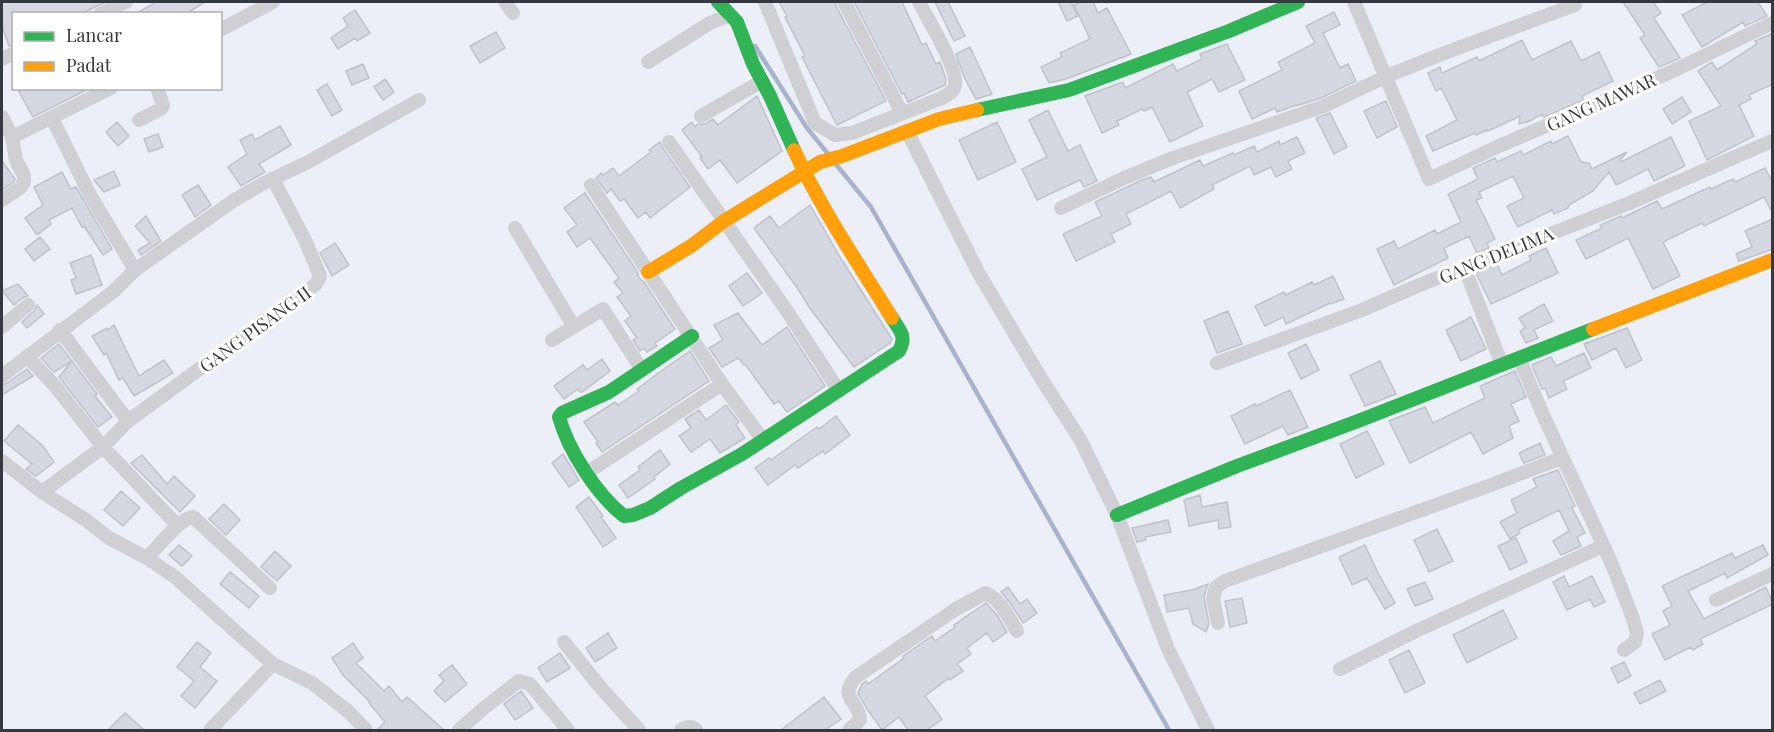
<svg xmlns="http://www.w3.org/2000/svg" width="1774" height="732" font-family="'Playfair Display',serif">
<rect width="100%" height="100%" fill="#eceff8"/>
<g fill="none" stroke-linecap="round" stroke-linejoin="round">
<path stroke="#a8b3cd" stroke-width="4.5" d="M755,46L807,128L829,155
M834,162L871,207L1169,730"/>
</g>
<path fill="#d5d8e0" stroke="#bfc2ca" stroke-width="1.5" d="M2,2H106L80,14H14V44L9,46L2,26Z
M156,2H205L186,14H135Z
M779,2H835L836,6L886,101L837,125L802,57L805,56L785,17L787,16Z
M854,2H902L922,45L926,43L936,64L940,62L946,79L945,85L908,102L904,93L902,94Z
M935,2H948L965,36L954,41Z
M1058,2H1071L1078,16L1067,21Z
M1082,2H1093L1098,13L1107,8L1131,54L1066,79L1049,83L1041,67L1062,57L1060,53L1090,39L1074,5Z
M1623,2H1653L1661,13L1654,18L1680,58L1659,67L1640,38L1645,35Z
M1707,2H1758L1767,16L1745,26L1743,22L1702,47L1682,15Z
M355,10L370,33L357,41L355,38L338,49L331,38L348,26L343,18Z
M1334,12L1340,25L1323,33L1340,68L1348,64L1356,81L1321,98L1299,105V104L1277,112L1275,108L1252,119L1239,91L1282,70L1278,62L1315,43L1306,26Z
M496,32L505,48L480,63L470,46Z
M1773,33V84L1749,95L1751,99L1739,105L1754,136L1707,160L1689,121L1721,106L1698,71L1712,62L1717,70L1757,44L1755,41Z
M1522,40L1532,60L1571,41L1581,61L1599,52L1613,81L1582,96L1584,100L1544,117L1542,114L1530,121L1519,124L1520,116L1488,131L1487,130L1476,135L1475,133L1433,151L1426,136L1457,120L1441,88L1436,91L1428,73L1440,67L1442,73L1477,57L1479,61Z
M1227,44L1245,80L1219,92L1212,79L1187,92L1203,126L1170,142L1152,107L1144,111L1142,109L1117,121L1119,125L1102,133L1085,96L1123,82L1125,88L1173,64L1177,71L1202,59L1200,54Z
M970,47L992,94L976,99L964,77L956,54Z
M363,64L369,78L352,85L346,71Z
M385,79L394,92L383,100L374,87Z
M327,84L342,110L332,116L317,90Z
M17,88H90L33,117Z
M757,96L782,151L737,183L720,160L708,169L700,158L702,157L682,130L692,122L695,127L698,124H705L713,119L718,125Z
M1682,97L1691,112L1672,124L1663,109Z
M1386,101L1397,127L1377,138L1364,111Z
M1048,110L1068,151L1080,145L1097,181L1084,187L1080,180L1037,200L1022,169L1047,157L1029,120Z
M1330,113L1347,147L1334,154L1316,118Z
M117,122L129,136L118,146L106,132Z
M997,122L1016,162L978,180L959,140Z
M280,126L291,145L259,164L265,172L241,186L228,167L247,154L240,140L252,134L255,140Z
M158,134L163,147L149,152L144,139Z
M1568,136L1581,162L1589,163L1592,169L1627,152L1620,160L1621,162L1671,137L1685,166L1654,181L1648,169L1616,185L1609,172L1593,191L1569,205L1568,208L1554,214L1552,210L1518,227L1507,206L1524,198L1513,176L1479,192L1482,198L1476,200L1495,239L1487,243L1489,248L1477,253L1469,236L1444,248L1448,258L1394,285L1377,249L1394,241L1398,249L1435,230L1437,234L1461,222L1448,194L1478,179L1473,168L1495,158L1497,162L1521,151L1523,155L1551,141L1552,144Z
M1297,137L1305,153L1288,161L1292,169L1276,177L1271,167L1254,175L1250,166L1212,185L1214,189L1180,208L1171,191L1126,214L1131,224L1111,234L1115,242L1076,261L1063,234L1102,216L1095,202L1142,180L1151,177L1154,182L1200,160L1203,166L1233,153L1234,155L1254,146L1257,152L1279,141L1280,145Z
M660,142L662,147L690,187L650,218L646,212L638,218L624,199L620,201L611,189L607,193L596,178L601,173L603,175L613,168L619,176L651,152L649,150Z
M2,161L15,179L14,182L2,190Z
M1765,168L1773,183V214L1764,197L1704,226L1702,223L1663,242L1680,276L1653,289L1628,238L1586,259L1576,240L1602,228L1600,225L1621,216L1622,218L1657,201L1662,209L1710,187L1711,189L1733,179L1735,182Z
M114,171L120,185L104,192L94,180Z
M62,172L71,189L76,187L112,249L103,255L84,226L82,227L72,208L49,220L51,224L37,235L25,218L43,205L34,187Z
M198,185L211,205L195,217L182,195Z
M585,193L637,271L639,278L644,282L675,329L655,343L657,346L647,352L644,348L640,351L633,340L637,338L625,321L631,316L617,297L623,293L614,282L619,278L590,238L577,247L567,232L577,225L564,208Z
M810,205L840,257L892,339L890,343L854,367L809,307L798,289L754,228L770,216L779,228Z
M146,216L161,241L141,255L138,250L150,243L135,226Z
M1773,219V249L1739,261L1736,254L1752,247L1745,231Z
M40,237L50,249L34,261L25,249Z
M335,243L349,265L332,276L320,253Z
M1546,248L1558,273L1491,304L1476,273L1497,264L1502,275L1531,260L1529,256Z
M91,255L102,285L76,294L71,280L76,278L70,263Z
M747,273L762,293L743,306L729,286Z
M1333,276L1344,299L1331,304L1330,303L1286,324L1283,317L1265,326L1255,306L1284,292L1286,295L1312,282L1314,285Z
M18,284L28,296L22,298L14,305L2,291Z
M1544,304L1553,321L1534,330L1538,338L1526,343L1520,331L1525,328L1519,318Z
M37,305L44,314L27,328L22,322L34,311Z
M1228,311L1242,344L1217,353L1204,321Z
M738,313L762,345L787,327L825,386L787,412L779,401L774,404L745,364L744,365L738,358L722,367L709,348L723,340L714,325Z
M1471,317L1486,349L1461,361L1446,330Z
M114,325L139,376L164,360L173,373L134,396L123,378L119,380L106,353L104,355L92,336L107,328L108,330Z
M1627,328L1642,360L1626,368L1616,348L1592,360L1584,344Z
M59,344L97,394L95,396L112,417L98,427L59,377L72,361L54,372L41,358Z
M1306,344L1319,370L1301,379L1288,353Z
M690,351L709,381L602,452L596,443L598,442L584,422L615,402L618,405L639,391L637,389L661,371Z
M1584,353L1591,368L1563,381L1567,389L1549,398L1545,388L1542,389L1532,365L1551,357L1556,366Z
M602,359L610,371L582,392H580L578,389L564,399L554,386L583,365L587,370Z
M1380,361L1396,394L1365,406L1350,375Z
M27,369L33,376L2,395V385L7,383Z
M1515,371L1526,397L1511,404L1519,421L1509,426L1513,438L1483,454L1471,432L1410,463L1389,421L1425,407L1433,423L1485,398L1480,386Z
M1290,390L1308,427L1288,435L1283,426L1245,444L1231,416L1255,404L1256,406Z
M726,405L739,422L736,425L745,438L720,453L710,439L691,452L679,436L691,428L685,419L699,410L706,420Z
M836,416L850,435L825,454L823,451L798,468L795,465L768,485L755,468L769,458L771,460L817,427L819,429Z
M18,425L43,446L54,462L36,476L26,469L32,464L4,441Z
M1367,431L1384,464L1356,478L1340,444Z
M1540,443L1545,455L1524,463L1519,453Z
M660,450L670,464L654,477L655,479L628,498L619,485L640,470L638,467Z
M563,454L579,480L569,487L552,463Z
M142,455L167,484L174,476L195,496L180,512L131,463Z
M1558,470L1575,506L1572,508L1585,533L1577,537L1581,546L1561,555L1553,541L1569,531L1559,510L1518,530L1520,533L1510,539L1500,522L1517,513L1511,500L1537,487L1533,479Z
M121,491L140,508L123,526L104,510Z
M1200,495L1202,507L1227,502L1231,527L1219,529L1218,520L1189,526L1184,500Z
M589,497L603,516L601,517L616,538L603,547L576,507Z
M224,504L240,520L226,535L209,519Z
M1168,520L1171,532L1145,537L1146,540L1137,542L1132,528Z
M1437,529L1453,561L1429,572L1414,540Z
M1516,538L1527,562L1510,570L1498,546Z
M179,545L192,556L182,566L169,555Z
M1365,545L1378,573L1395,603L1385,609L1367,578L1352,585L1339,557Z
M1763,545L1768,555L1727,578L1725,573L1688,591L1704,619L1766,587L1773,604L1700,639L1703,644L1693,650L1691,647L1665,660L1652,634L1670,625L1663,611L1672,606L1662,586L1732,553L1735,558Z
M275,551L291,566L277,581L261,567Z
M230,572L259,596L249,608L220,584Z
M1564,576L1569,587L1592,576L1605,602L1594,607L1590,599L1567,610L1553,582Z
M1425,582L1433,599L1415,606L1407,589Z
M1208,584L1204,597L1209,624L1206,632L1193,624L1189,608L1167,612L1164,595L1192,590Z
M1008,587L1020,604L1027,599L1037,613L1023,623L1011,604L1001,592Z
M1242,598L1247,623L1230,627L1225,601Z
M986,603L997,615L1007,632L993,642L987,633L967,648L971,654L957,664L963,671L950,680L949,678L925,696L942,719L927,730H908L899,717L882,730L867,709L858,693L862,684L866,681L868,684L904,658L903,656L932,636L935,641L955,627L954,625Z
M1503,610L1517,638L1467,663L1453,635Z
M608,633L617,648L595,662L586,648Z
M197,642L211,653L200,667L217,681L195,708L181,696L194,681L177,667Z
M353,643L363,658L356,663L384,691L389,686L402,702L407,697L444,730H377L385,722L369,703L370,702L343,675L332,658Z
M1409,650L1425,683L1405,693L1389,660Z
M560,653L570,668L547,682L538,668Z
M1624,662L1631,676L1618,683L1611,668Z
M452,665L467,684L445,702L434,691L444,681L439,675Z
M1660,680L1666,691L1640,704L1634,693Z
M521,691L533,708L515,720L504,704Z
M824,697L841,719L825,730H781Z
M125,713L144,730H108Z"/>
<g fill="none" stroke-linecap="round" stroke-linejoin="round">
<path stroke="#cfd0d3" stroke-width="14" d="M505,2L513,13
M765,2L815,123L835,135L852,133L942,98C948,94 954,92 955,85C959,69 927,18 919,2
M844,2L902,113
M1354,2L1429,179L1497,147L1673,71L1772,23
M100,14L126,2
M220,30L273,2
M2,59L14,53
M648,62L710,23L730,15
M701,116L762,81
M2,117L12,137L16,160L24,176V182L20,188L2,200
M52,118L90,195L135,270
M139,120L161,109L163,105L157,88
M907,131L978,272L1039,375L1081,441L1117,515L1168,649L1208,730
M12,137L111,88
M669,142L787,311L839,391
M591,185L722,384L763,440
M1061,208L1124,178L1173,158L1324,106L1387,76L1447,52L1575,5
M515,228L574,327
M1465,269L1502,365
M2,327L28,305
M60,330L128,421
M552,340L603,309L642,370
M27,356L55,386L103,447L178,526
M1519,358L1544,417L1611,562L1632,616L1637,633L1635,642L1624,650
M1217,363L1362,310L1422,284L1627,204L1772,141
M2,376L114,291L135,270L233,201L262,184L308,162L419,100
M2,461L42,492L86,520L109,538L147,558L175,577L235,631L273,664L312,683L349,712L366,730
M588,472L722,384
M42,492L103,447L128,421L316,284L320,276L305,240L273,179
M147,558C157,548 180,518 193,517L270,588
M1716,600L1772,574
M1218,623L1213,599L1216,587L1225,581L1480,489L1562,458
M564,642L601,688L639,730
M1340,669L1416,631L1603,546
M210,730L273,664
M459,730L484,708L519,681L530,684L568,730
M681,730C686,727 691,725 696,730
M849,730L860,720C860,701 837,698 856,677L956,609L986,593C1001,600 1009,618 1017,631"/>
<path stroke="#30b455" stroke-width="14" d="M718,2L737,22L753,64L770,96L794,150
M977,110L1069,90L1229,31L1298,2
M692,336L609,392L562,413L559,417C568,450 597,495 624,516L633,515L650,508L681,488L742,454L899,351C907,336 900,331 892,318
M1117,515L1237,466L1358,421L1593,329"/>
<path stroke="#ff9f0a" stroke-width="14" d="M794,150C821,209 858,263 892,318
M648,272L691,246L724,221L820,162L842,156L939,119L977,110
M1593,329L1772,260"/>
</g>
<g text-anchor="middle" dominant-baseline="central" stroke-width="6" stroke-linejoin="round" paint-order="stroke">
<g font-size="18" fill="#353841" stroke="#fff">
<text transform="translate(1601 102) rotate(-24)">GANG MAWAR</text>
<text transform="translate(1496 255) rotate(-22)">GANG DELIMA</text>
<text transform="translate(255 329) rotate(-36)">GANG PISANG II</text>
</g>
</g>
<rect width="1774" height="732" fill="none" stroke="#353841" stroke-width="6"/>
<rect x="12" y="12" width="210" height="78" fill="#ffffff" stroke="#aeafb3" stroke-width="1.5"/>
<rect x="24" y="32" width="30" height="9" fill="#30b455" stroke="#aeafb3" stroke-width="1.5"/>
<text x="66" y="42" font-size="18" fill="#353841">Lancar</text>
<rect x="24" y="62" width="30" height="9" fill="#ff9f0a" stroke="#aeafb3" stroke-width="1.5"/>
<text x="66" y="72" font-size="18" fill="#353841">Padat</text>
</svg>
